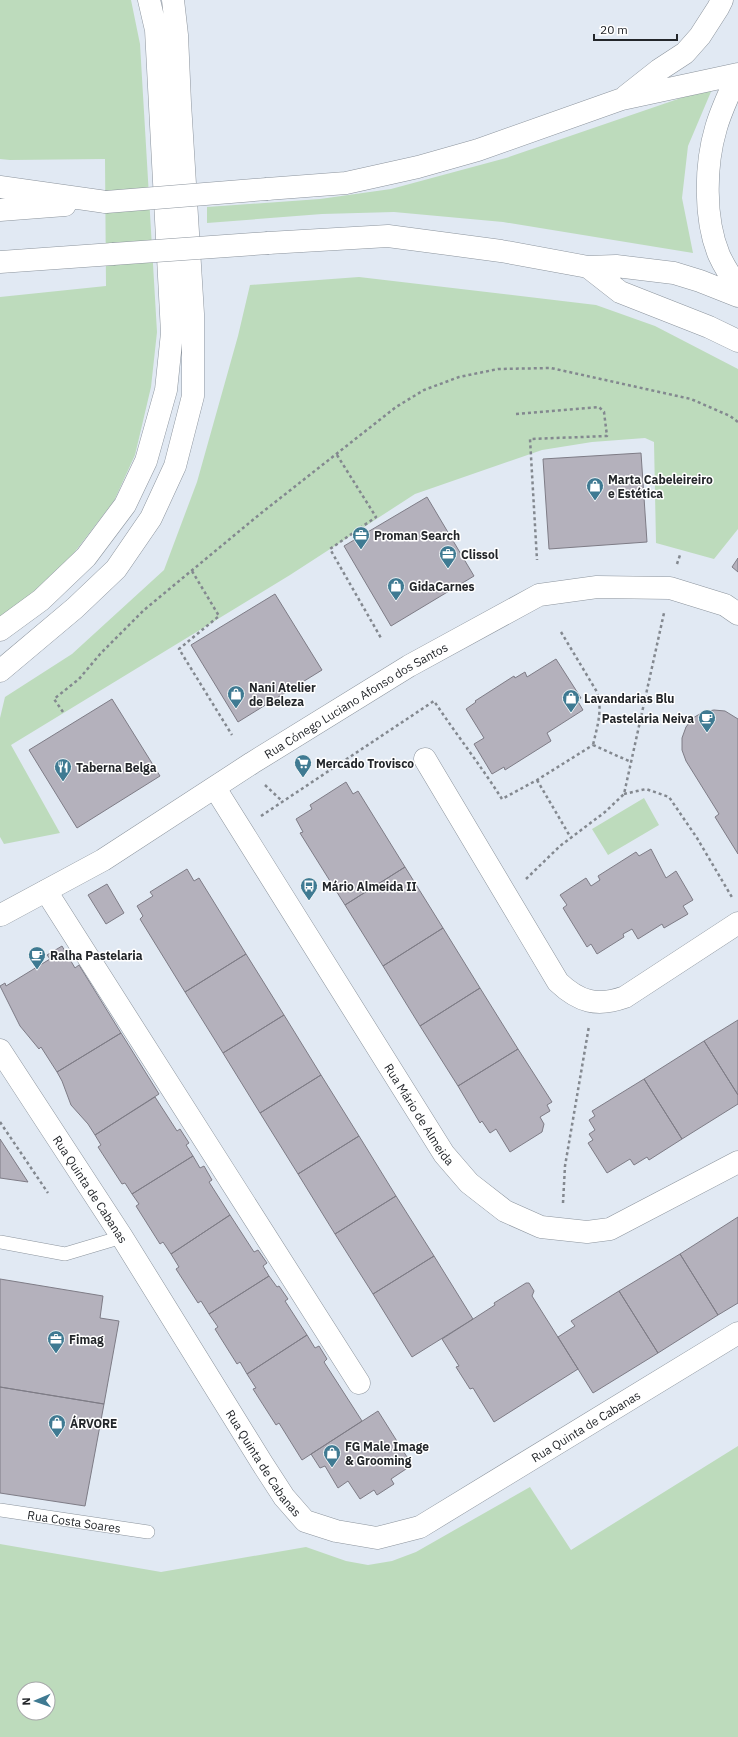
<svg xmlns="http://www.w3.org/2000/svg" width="738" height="1737" font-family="'IBM Plex Sans',sans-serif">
<rect width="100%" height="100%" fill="#e1e9f3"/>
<path fill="#bddbbc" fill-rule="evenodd" d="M0,0H131L140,44L157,332L151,387L135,455L114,501L74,553L30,595L0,617V297L106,286L105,159L10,160L0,159Z
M713,87L688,146L682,198L693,253L503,222L394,212L322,214L207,223V207L320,199L391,189L506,158Z
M359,277L596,305L655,326L738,369V529L714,559L656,543L654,442L645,438L592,442L542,450L415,494L290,575L11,745L60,833L4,844L0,837V718L5,697L72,654L164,570L197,482L238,336L250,285Z
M644,798L659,825L608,855L592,829Z
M738,1446V1737H0V1544L161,1572L306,1547L346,1561L368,1565L392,1561L416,1552L530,1487L571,1550ZM24,1689H48V1713H24Z"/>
<path fill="#b4b1bc" stroke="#7e7c86" d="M641,453L647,542L549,549L543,459Z
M427,497L474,576L391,626L344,546Z
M738,558V572L732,567Z
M275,594L322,670L238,722L191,645Z
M556,659L581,698L577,700L583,710L547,733L551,741L505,770L504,767L492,774L474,744L484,738L466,709L476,702L475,701L514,676L515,678L525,672L527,677Z
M112,699L160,776L77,828L29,750Z
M714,710L725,711L738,719V854L715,817L719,814L686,761L682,750V738L686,727L693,718L703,712Z
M346,782L353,794L358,791L405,867L345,905L300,833L303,832L296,819L312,809L310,805Z
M651,849L666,878L676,871L693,900L683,906L688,914L664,928L662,924L638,939L632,929L623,934L624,937L597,954L591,944L587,947L563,908L567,905L560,895L586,878L591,886L600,880L598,876L636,852L639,856Z
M405,867L443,928L383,966L345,905Z
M187,869L194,881L199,878L246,954L185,992L140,919L143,916L137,906L153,896L150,892Z
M107,884L124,913L106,924L88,895Z
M443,928L480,988L420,1026L383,966Z
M62,946L75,968L79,965L121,1033L57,1072L41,1047L39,1049L20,1026L0,986L5,983L6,986L50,959L47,955Z
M246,954L284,1015L223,1053L185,992Z
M480,988L518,1049L458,1086L420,1026Z
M284,1015L321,1075L260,1113L223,1053Z
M738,1020V1095L704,1041Z
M121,1033L159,1094L95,1135L88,1124L71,1105L62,1081L57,1072Z
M704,1041L738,1095V1104L682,1139L644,1079Z
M518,1049L552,1102L547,1105L550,1111L540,1117L544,1124L542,1132L510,1152L496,1129L490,1133L482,1121L480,1123L458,1086Z
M321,1075L359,1136L298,1174L260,1113Z
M644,1079L682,1139L649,1160L647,1157L634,1165L630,1159L607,1173L588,1143L593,1140L589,1134L595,1130L589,1120L595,1116L592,1111Z
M155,1097L177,1131L180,1129L189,1143L186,1145L193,1156L132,1194L125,1183L122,1184L98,1147L101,1145L95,1135Z
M359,1136L396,1196L335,1234L298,1174Z
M0,1139L28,1182L0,1178Z
M193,1156L200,1168L204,1166L212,1180L209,1182L230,1215L171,1254L163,1242L160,1244L136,1206L139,1204L132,1194Z
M396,1196L434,1256L373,1294L335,1234Z
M230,1215L254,1252L258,1250L267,1263L263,1266L269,1276L209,1314L201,1301L198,1303L176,1269L179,1267L171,1254Z
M738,1217V1303L718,1315L680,1254Z
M680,1254L718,1315L658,1353L619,1291Z
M434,1256L473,1319L412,1357L373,1294Z
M269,1276L277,1287L279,1286L288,1299L285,1301L307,1335L247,1374L240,1362L237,1364L215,1329L218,1327L209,1314Z
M0,1279L103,1296L100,1318L119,1321L104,1404L0,1387Z
M526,1283H529L534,1291L532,1296L578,1369L494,1422L473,1388L470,1389L456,1367L459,1366L442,1339L495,1305L494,1303Z
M619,1291L658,1353L593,1393L558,1337L575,1326L571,1321Z
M307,1335L315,1348L319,1346L327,1359L324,1362L362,1421L302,1460L279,1423L276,1425L253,1389L256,1388L247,1374Z
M0,1387L104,1404L85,1506L0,1493Z
M378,1411L412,1465L391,1479L394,1484L377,1495L374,1490L360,1499L348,1481L338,1488L325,1466L320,1468L311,1454Z"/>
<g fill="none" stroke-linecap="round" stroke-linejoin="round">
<g stroke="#8c949d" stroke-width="14">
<g id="lane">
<path d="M0,1242L65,1254L122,1237"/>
<path id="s1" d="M0,1510L148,1532"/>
</g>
</g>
<g stroke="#8c949d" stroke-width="23">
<g id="street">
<path d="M425,759L558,982C579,1002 597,1007 625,997L738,923"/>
<path id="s2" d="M215,788L444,1154L469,1183L505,1211L541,1227L587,1232L610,1229L738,1162"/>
<path d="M46,891L359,1383"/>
<path id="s3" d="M1,915L103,860L252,763L409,666L539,595L597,587L670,588L725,605L738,614"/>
<path id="s4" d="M0,1050L122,1237L262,1463L284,1497L305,1521L336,1531L377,1538L420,1527L738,1333"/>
</g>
</g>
<g stroke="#8c949d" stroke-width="23">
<path id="highway" d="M738,74C730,92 721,110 716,128C705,165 704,219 719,255C724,266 731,277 738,286
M626,96L659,70L685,53L700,36L718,8L722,0
M0,187L106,202
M267,189L346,183L418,167L478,150L622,99L738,74
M0,210L65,205
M268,243L388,236L501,251L588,267L616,266L674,273L700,281L738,296
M0,262L113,254
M588,267L620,292L709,327L738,341
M0,630L41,600L86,557L125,505L146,461L166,390L172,333L156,30L149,0
M0,671L75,608L116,569L151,518L175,466L193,396V314L180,103L177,35L173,0"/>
</g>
<path stroke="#83888f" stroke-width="2.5" stroke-dasharray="3 3" stroke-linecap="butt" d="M516,414L599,407L604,412L607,436L530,439L537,560
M337,455L376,517L330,549L381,638
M677,564L680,555
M192,571L219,616L179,649L232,735
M561,632L597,692C603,710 597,727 593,745
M63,712L54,699L79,679L101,653L144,610L260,514L396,407L424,390L459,377L498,369L551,368L691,399L730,416L738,422
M593,745L631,762
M537,780L571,838
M265,785L282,801
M624,794L646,789L669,797L697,838L733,899
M261,816L434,701C456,734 481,766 502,799L537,780L593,745
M526,879L560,846L605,812L624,794L664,613
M0,1122L48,1193
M563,1203L565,1166L589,1026"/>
<use href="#lane" stroke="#fff" stroke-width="13"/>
<use href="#street" stroke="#fff" stroke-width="22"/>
<use href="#highway" stroke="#fff" stroke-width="22"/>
<g stroke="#8c949d" stroke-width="23" stroke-linecap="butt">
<path id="highway-bridge" d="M106,202L267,189
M113,254L268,243"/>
</g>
<use href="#highway-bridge" stroke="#fff" stroke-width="22"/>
</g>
<defs>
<g id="shop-pin" transform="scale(0.9)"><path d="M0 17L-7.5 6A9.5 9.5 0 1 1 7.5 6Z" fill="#3f7a92" stroke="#fff"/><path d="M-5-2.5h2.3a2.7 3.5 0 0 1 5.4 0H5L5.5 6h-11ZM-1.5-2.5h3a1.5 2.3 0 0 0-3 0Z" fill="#fff"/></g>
<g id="office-pin" transform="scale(0.9)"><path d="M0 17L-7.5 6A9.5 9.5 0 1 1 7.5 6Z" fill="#3f7a92" stroke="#fff"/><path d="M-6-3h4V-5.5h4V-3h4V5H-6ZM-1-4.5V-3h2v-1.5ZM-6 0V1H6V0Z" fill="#fff"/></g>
<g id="cafe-pin" transform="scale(0.9)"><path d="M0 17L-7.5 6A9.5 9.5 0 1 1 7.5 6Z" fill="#3f7a92" stroke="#fff"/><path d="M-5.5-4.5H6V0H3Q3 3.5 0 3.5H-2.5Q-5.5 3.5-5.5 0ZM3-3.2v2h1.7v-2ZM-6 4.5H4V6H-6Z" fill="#fff"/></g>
<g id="supermarket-pin" transform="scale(0.9)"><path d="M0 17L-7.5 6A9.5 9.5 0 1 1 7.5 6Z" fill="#3f7a92" stroke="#fff"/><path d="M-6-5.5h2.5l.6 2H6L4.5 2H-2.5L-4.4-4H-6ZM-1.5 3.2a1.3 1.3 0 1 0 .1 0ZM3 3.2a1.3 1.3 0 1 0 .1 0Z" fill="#fff"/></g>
<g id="restaurant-pin" transform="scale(0.9)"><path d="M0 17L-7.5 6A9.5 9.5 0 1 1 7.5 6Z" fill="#3f7a92" stroke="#fff"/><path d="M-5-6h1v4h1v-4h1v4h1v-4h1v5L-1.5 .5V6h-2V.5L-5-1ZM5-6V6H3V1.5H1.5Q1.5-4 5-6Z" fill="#fff"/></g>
<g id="bus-pin" transform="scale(0.9)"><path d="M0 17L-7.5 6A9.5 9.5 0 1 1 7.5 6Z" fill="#3f7a92" stroke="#fff"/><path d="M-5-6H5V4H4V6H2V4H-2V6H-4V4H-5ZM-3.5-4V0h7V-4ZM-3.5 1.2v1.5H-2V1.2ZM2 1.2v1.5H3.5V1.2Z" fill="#fff"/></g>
</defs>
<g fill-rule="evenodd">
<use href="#shop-pin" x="595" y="486"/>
<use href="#office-pin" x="361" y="535"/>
<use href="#office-pin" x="448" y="554"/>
<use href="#shop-pin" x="396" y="586"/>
<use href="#shop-pin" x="236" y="694"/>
<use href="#shop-pin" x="571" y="698"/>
<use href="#cafe-pin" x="707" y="718"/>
<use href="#supermarket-pin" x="303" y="763"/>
<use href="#restaurant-pin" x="63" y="767"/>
<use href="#bus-pin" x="309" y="886"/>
<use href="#cafe-pin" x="37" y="955"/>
<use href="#office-pin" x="56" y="1339"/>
<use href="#shop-pin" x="57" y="1423"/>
<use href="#shop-pin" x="332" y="1453"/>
</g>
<g text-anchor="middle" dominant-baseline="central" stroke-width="3" stroke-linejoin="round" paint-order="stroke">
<g font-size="12" font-weight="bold" fill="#23262a" stroke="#fff" text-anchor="start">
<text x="608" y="479">Marta Cabeleireiro<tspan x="608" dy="14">e Estética</tspan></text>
<text x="374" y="535">Proman Search</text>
<text x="461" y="554">Clissol</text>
<text x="409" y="586">GidaCarnes</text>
<text x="249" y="687">Nani Atelier<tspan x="249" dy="14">de Beleza</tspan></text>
<text x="584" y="698">Lavandarias Blu</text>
<text x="694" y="718" text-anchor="end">Pastelaria Neiva</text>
<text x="316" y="763">Mercado Trovisco</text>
<text x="76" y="767">Taberna Belga</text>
<text x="322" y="886">Mário Almeida II</text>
<text x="50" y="955">Ralha Pastelaria</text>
<text x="69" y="1339">Fimag</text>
<text x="70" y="1423">ÁRVORE</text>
<text x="345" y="1446">FG Male Image<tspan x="345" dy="14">&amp; Grooming</tspan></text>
</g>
<g font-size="12" fill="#23262a" stroke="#fff">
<text stroke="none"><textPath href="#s3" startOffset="415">Rua Cónego Luciano Afonso dos Santos</textPath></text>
<text stroke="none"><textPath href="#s2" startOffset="385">Rua Mário de Almeida</textPath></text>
<text stroke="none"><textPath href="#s4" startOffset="166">Rua Quinta de Cabanas</textPath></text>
<text stroke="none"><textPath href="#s4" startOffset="874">Rua Quinta de Cabanas</textPath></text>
<text stroke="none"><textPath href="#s4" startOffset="490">Rua Quinta de Cabanas</textPath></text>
<text stroke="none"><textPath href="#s1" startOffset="75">Rua Costa Soares</textPath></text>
</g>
</g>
<g transform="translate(36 1701) rotate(268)"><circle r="19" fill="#ffffff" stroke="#a7a8aa"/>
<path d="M0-3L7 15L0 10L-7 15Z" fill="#3f7a92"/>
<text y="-6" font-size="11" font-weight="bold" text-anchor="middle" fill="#23262a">N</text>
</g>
<path d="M594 34v6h83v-6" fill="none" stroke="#23262a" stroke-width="2"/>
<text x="600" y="34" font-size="12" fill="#23262a" stroke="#ffffff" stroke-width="3" paint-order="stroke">20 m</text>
</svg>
